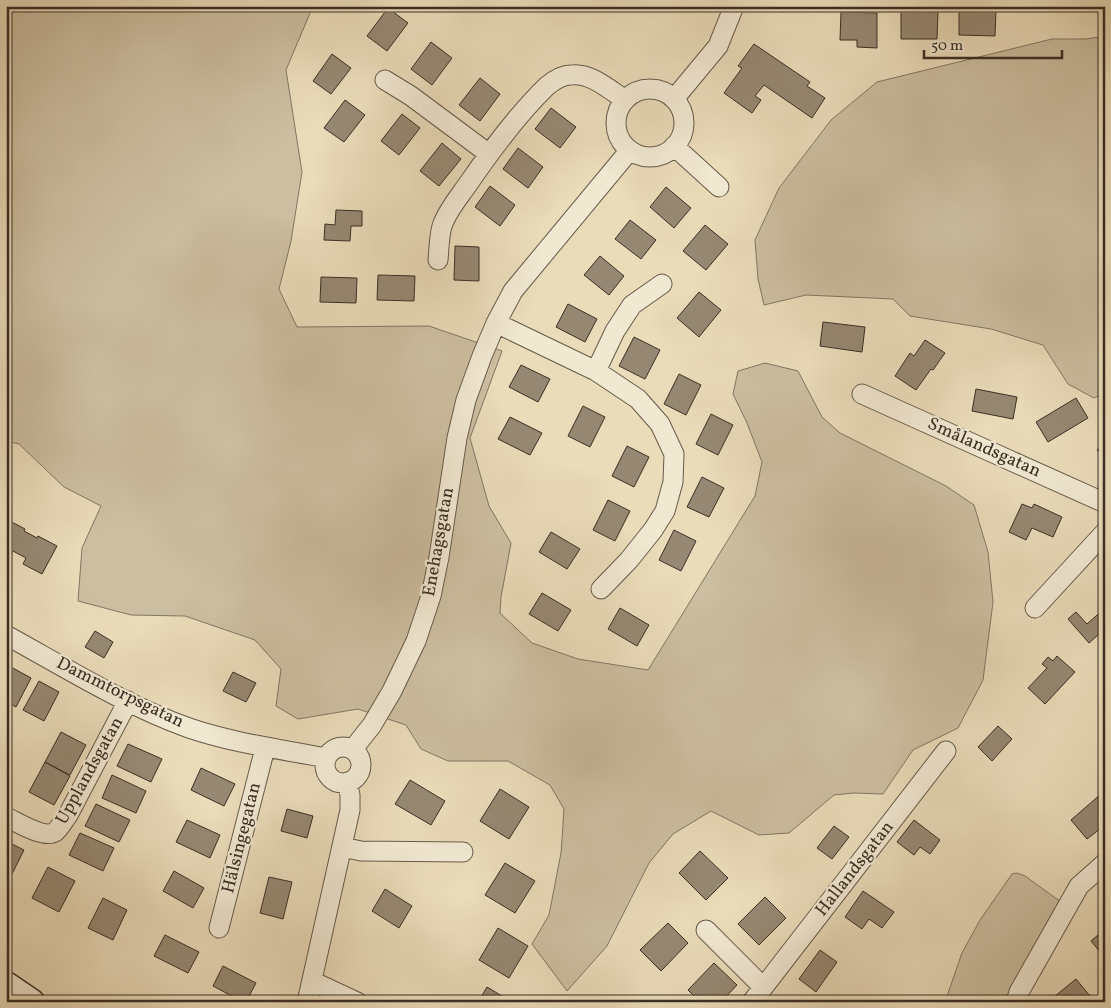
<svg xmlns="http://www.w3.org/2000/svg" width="1111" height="1008" font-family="Vollkorn,serif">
<rect width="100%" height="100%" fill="#eadbb9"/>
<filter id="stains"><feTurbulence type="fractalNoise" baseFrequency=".004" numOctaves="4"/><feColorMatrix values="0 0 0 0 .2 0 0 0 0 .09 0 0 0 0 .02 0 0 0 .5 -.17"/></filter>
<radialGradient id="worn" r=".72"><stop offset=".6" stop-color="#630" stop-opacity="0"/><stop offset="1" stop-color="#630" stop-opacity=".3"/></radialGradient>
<path fill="#ccbea0" stroke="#837662" d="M6,6H313L286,70L302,172L291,241L279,289L297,327L429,326L502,351L470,438L489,506L511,543L501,597L500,613L532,643L578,659L648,670L755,496L762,462L747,423L733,394L738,371L765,363L798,371L822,417L840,433L946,486L974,505L988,552L993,602L983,680L958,728L913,750L883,794L854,793L834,795L789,833L759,835L711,811L673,834L649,863L607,946L567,991L532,944L549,915L561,853L564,809L550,785L508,761H448L421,749L406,725L358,709L298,719L276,706L281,669L255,640L185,616L131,615L78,601L82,548L101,506L64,487L19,444L6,441Z
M1105,36V393L1094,398L1068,384L1043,345L991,329L910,316L893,299L806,295L764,305L758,279L755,240L779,188L831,120L877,82L1052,39H1086Z
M1017,873L1025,876L1061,902L1009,1002H945L962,953L980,920L1012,874Z"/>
<path fill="#968872" stroke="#3a2f25" d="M781,6H816V8L782,12Z
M388,8L408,23L387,51L367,36Z
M959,9L996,10L995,36L959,35Z
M901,11L938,12L937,39H901Z
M841,12L877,13V48L857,47V40H840Z
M431,42L452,58L432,85L411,69Z
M754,44L810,82L807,86L825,98L812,118L764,85L755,96L761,100L752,113L724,93L742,68L738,66Z
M332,54L351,68L331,94L313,81Z
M480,78L500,94L480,121L459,105Z
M345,100L365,115L344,142L324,128Z
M551,108L576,127L560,148L535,129Z
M402,114L420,128L399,155L381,141Z
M442,143L461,159L439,186L420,171Z
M518,148L543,167L528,188L503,169Z
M490,186L515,205L500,226L475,207Z
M666,187L691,208L674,228L650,207Z
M336,210L362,211V226H351L350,241L324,240L325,224L335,225Z
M630,220L656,240L641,259L615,239Z
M705,225L728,244L706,270L683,251Z
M455,246L479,247V281L454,280Z
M600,256L624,276L609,295L584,275Z
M378,275L415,276L414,301L377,300Z
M321,277L357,278L356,303L320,302Z
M699,292L721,310L699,337L677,318Z
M568,304L597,319L585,342L556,327Z
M823,322L865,327L862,352L820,346Z
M634,337L660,350L645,379L619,366Z
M925,340L945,353L933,370L931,369L916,390L895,376L910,353L914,356Z
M521,365L550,379L538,402L509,387Z
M679,374L701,385L686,415L664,404Z
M976,389L1017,397L1013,419L972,411Z
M1076,398L1088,418L1048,442L1036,422Z
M583,406L605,417L590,447L568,436Z
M711,414L733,425L718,455L696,444Z
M510,417L542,433L530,455L498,439Z
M1105,443V458L1097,450Z
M627,446L649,457L634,487L612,476Z
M702,477L724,488L709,517L687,507Z
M608,500L630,511L615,541L593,530Z
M1022,504L1032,508L1034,504L1062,517L1053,537L1032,528L1026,540L1009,532Z
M6,519L25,529L24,531L37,538L38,536L57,546L42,574L23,564L26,558L13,551L9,560L6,558Z
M674,530L696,541L681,571L659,560Z
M551,532L580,549L567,569L539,552Z
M542,593L571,610L558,631L529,614Z
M620,608L649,625L637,646L608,629Z
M1105,608V640L1099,634L1089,643L1068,619L1076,612L1087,624Z
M95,631L113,642L104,658L85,647Z
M1057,656L1075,672L1045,704L1028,688L1047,668L1042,664L1048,657L1053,661Z
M11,667L31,678L16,707L6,702V676Z
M233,672L256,683L246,702L223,691Z
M39,681L59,692L44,721L23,710Z
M998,726L1012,739L992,761L978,747Z
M61,732L86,745L70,775L45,762Z
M128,744L162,759L151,782L117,766Z
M45,762L70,776L54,805L29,792Z
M201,768L235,784L224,806L191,790Z
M112,775L146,791L136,813L102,798Z
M410,780L445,801L431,825L395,804Z
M500,789L529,807L509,839L480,821Z
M1101,794L1105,799V825L1087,839L1071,820Z
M96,804L130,820L119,842L85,826Z
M287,809L313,816L307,838L281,831Z
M187,820L220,835L210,858L176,842Z
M914,820L940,840L930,854L920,847L914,855L897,842Z
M834,826L849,837L832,859L817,848Z
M80,833L114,848L103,871L69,855Z
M6,841L24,850L9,880L6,878Z
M700,851L728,878L706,900L679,873Z
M505,863L535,881L515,913L485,895Z
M48,867L75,881L59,912L32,898Z
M174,871L204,888L193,908L163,891Z
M269,877L292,882L283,919L260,913Z
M385,889L412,906L399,928L372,911Z
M863,891L894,912L882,928L869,919L862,929L845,917Z
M765,897L786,918L759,945L738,924Z
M103,898L127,910L113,940L88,928Z
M668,923L688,943L661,971L640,950Z
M498,928L528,946L509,978L479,960Z
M1105,929V958L1091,941Z
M165,935L199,952L188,973L154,956Z
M820,950L837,962L816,992L799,979Z
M714,963L737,985L721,1002H700L688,990Z
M223,966L256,983L246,1002H243L213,986Z
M1076,979L1095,1002H1049V1001Z
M487,987L512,1002H478Z"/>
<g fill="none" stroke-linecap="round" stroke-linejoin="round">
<g stroke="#665a4a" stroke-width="21">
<path id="minor" d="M385,80L411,96L489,154
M616 123a34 34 0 1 1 68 0a34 34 0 1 1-68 0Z
M674,99L718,46L734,6
M674,146L719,187
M438,260C439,249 439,237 442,226C447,211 459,197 468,184C490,152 519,113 547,86C553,81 563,75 571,75C590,72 610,90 625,100
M496,323L596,371L638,399L660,424L674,454L673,482L665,511L653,530L629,560L601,589
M596,371L615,331L632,305L662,284
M862,394L1105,503
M1035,608L1105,532
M6,635C64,667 127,706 189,728C233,743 280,749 326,758
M325 765a18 18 0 1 1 36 0a18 18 0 1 1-36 0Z
M353,749L372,725L392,691L416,641L431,596L439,557L457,438L466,400L482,356L496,323L513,291L630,150
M6,817C17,822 44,839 55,832C60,828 64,820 68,815L128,701
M342,847L361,851L463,852
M219,928L265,748
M706,930L763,987
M312,981L357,1002
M307,1002L350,810V795L347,782
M752,1002L946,751
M1016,1002L1019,992L1079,886L1105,863"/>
</g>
<g stroke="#3a2f25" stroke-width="29">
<path id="secondary" d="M6,985L31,1002"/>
</g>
<use href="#minor" stroke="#f1e8d2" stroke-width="19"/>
<use href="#secondary" stroke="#f1e8d2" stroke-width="26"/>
</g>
<g text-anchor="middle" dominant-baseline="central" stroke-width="4.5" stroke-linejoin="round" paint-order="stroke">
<g font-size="18" fill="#3a2f25" stroke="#f1e8d2">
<text transform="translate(984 448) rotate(24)">Smålandsgatan</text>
<text transform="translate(439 542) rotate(-80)">Enehagsgatan</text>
<text transform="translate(120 693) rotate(26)">Dammtorpsgatan</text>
<text transform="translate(90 771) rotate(-61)">Upplandsgatan</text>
<text transform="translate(242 838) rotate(-76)">Hälsingegatan</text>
<text transform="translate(855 869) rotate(-52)">Hallandsgatan</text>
</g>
</g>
<rect width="1111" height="1008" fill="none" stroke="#eadbb9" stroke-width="25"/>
<rect x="8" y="8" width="1096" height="993" fill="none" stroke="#3a2f25" stroke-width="2.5"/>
<rect x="12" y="12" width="1086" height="983" fill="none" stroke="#3a2f25"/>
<path d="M924 50v8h138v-8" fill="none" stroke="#3a2f25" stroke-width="2.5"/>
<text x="931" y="50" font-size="15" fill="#3a2f25" stroke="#f1e8d2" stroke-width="4" paint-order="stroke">50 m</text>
<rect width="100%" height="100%" filter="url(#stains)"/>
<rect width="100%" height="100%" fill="url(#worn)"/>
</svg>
